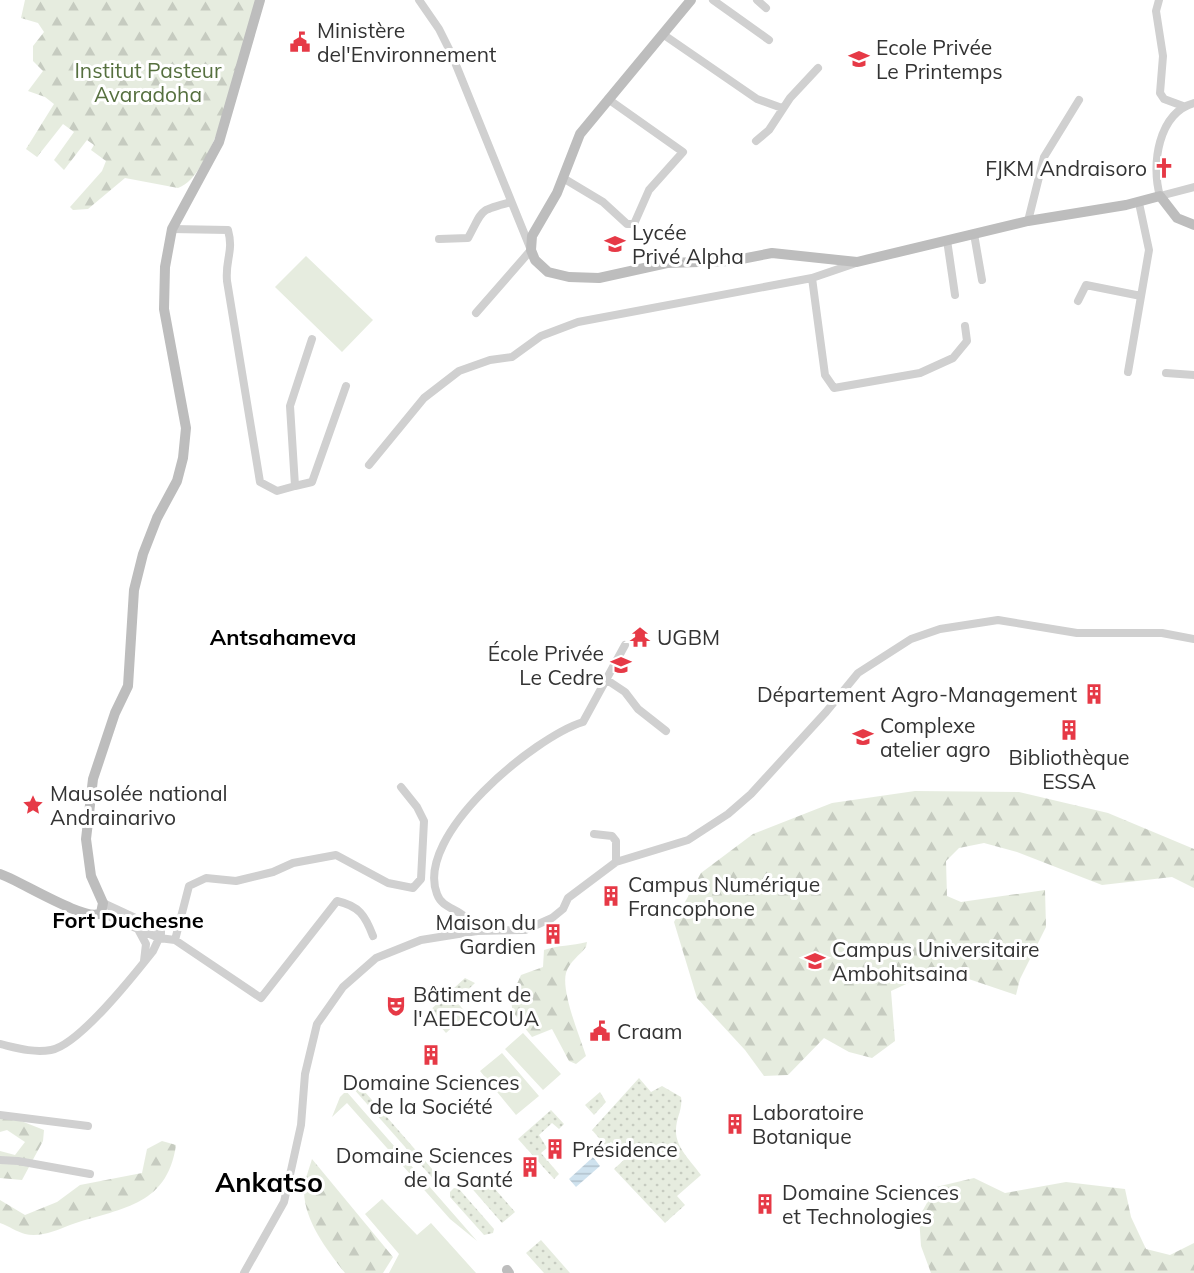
<svg xmlns="http://www.w3.org/2000/svg" width="1194" height="1273" font-family="Mulish,sans-serif">
<defs>
<pattern id="forest-firs" width="22" height="20" patternUnits="userSpaceOnUse" patternTransform="scale(1.5)"><rect width="22" height="20" fill="#e6ecdf"/><path d="M5 1l3.5 6h-7zM16 11l3.5 6h-7z" fill="#c6cbc0"/></pattern>
<pattern id="garden-dots" width="8" height="8" patternUnits="userSpaceOnUse" patternTransform="scale(1.5)"><rect width="8" height="8" fill="#e6ecdf"/><path d="M2 2h.1M6 6h.1" fill="none" stroke="#c6cbc0" stroke-width="1.8" stroke-linecap="round"/></pattern>
<pattern id="water-rules" width="6" height="5" patternUnits="userSpaceOnUse" patternTransform="scale(1.5)"><rect width="6" height="5" fill="#cfe2ee"/><path d="M0 2.5h6" fill="none" stroke="#b2c2cd"/></pattern>
</defs>
<rect width="100%" height="100%" fill="#fff"/>
<path fill="#e6ecdf" d="M306,256L373,320L342,352L275,287Z
M523,1033L561,1074L543,1090L505,1049Z
M502,1053L539,1096L516,1115L480,1071Z
M346,1091L477,1241L450,1219L347,1103L332,1117L340,1097Z
M382,1199L417,1235L431,1223L476,1273H389L399,1254L365,1214Z"/>
<path fill="url(#forest-firs)" d="M25,0H257C246,38 216,177 178,188L125,178L88,209L73,210L70,207L102,171L106,161L91,150L94,145L87,140L64,170L54,160L74,132L63,124L37,157L26,149L54,104L45,97L28,91L43,71L33,61V46L44,32L38,23L21,18Z
M915,791L1019,792L1108,813L1194,849V888L1172,877L1102,885L1017,852L984,843L959,848L946,861L947,896L961,902L1045,890L1046,927L1020,979L1016,995L939,969L891,991L895,1041L872,1058L849,1052L824,1038L788,1075L764,1076L745,1050L697,998L674,922L701,873L753,834L832,803Z
M587,942L586,947C580,955 569,962 566,973C561,992 580,1037 586,1056L576,1064L569,1061L552,1029L532,1037C510,1008 505,1010 521,975L543,967L544,950C558,945 572,946 587,942Z
M0,1118L16,1119L44,1130L43,1141L22,1180L0,1178V1151L15,1155L25,1142L7,1130L0,1132Z
M162,1141L176,1145C167,1208 118,1208 70,1225C58,1230 39,1238 25,1234C17,1232 9,1226 0,1223V1200L25,1215L57,1202L80,1185L142,1173L147,1149Z
M312,1159L393,1257L383,1273H345C327,1250 305,1222 304,1192C304,1182 309,1169 312,1159Z
M974,1178L1005,1193L1066,1182L1125,1189L1131,1217L1146,1249L1170,1255L1194,1243V1273H931L921,1246L919,1217L936,1187Z"/>
<path fill="url(#garden-dots)" d="M465,978L475,983L456,1001L467,1014L446,1033L428,1012Z
M359,1077L364,1079L358,1084L440,1178L446,1173L447,1178L442,1183L436,1182L352,1087L353,1082Z
M639,1078L651,1092L662,1086L681,1097C683,1109 676,1118 676,1130C675,1147 692,1162 701,1175L677,1196L685,1205L665,1223L614,1169L626,1158L611,1142L606,1146L592,1130Z
M600,1092L606,1102L594,1115L585,1105Z
M551,1110L564,1124L559,1129L552,1123L539,1135L547,1148L541,1153L559,1174L554,1179L518,1139Z
M481,1173L515,1212L502,1223L468,1184Z
M454,1188L459,1189L494,1229L493,1233L484,1235L450,1197V1192Z
M541,1240L570,1273H544L526,1253Z"/>
<path fill="url(#water-rules)" d="M593,1157L600,1166L576,1187L569,1179Z"/>
<g fill="none" stroke-linecap="round" stroke-linejoin="round">
<path stroke="#d0d0d0" stroke-width="8" d="M419,0L439,29L452,55L531,250L476,313
M713,0L769,40
M757,0L766,8
M1159,0L1156,11L1163,56L1160,93L1164,99L1183,106
M664,35L757,99L782,108
M1194,103C1158,113 1151,165 1160,196L1194,187
M756,141L769,130L790,98L818,68
M563,178L603,202L627,224H634L649,190L683,152L608,99
M1028,221L1044,157L1079,100
M172,229L228,230C234,252 225,259 227,281L260,482L277,491L295,486L290,406L312,339
M974,234L982,280
M439,239L468,238C484,209 477,211 511,202
M947,240L955,295
M812,278L825,375L834,388L920,373L953,358L967,341L965,326
M1078,301L1086,285L1141,296
M1128,372L1149,250L1139,203
M1166,373L1194,375
M369,465L424,398L459,371L490,360L512,357L541,336L578,322L812,278L853,264
M295,486L312,482L346,386
M607,680L625,692L638,709L666,731
M594,834L612,836L616,841V862
M101,913L159,938L175,940L261,998L337,901C359,906 365,915 373,936
M139,931L146,944L144,961
M477,931C473,927 469,921 465,917C456,908 442,908 437,894C414,835 535,737 583,722L625,645
M175,940L189,886L206,878L236,881L273,872L293,863L336,855L388,883L413,888L421,879L424,821L417,807L401,787
M0,1044C17,1048 33,1053 51,1050C79,1045 134,975 153,951L161,934V930L103,903
M0,1115L88,1126
M0,1160L18,1161L90,1174
M244,1273L284,1202L301,1125L305,1074L317,1024L343,987L376,958L421,940L477,931L525,930L552,918L563,909L568,898L616,862L688,840L728,814L751,794L826,712L858,673L911,639L940,629L998,620L1077,633H1162L1194,639"/>
<path stroke="#bdbdbd" stroke-width="10" d="M691,0L580,134L557,193L532,236L531,250L535,260L548,272L569,277L599,278L667,263L731,261L772,253L857,262L1028,221L1126,205L1160,196L1177,218L1194,225
M0,874C19,880 86,923 101,913L103,903L91,876L86,839L93,779L115,713L128,686L134,590L143,554L157,518L177,481L183,458L186,428L164,309L165,267L172,229L219,142L260,0
M507,1270L509,1273"/>
</g>
<defs>
<g id="civic-bare" transform="scale(1.62)"><path d="M-.6-6.5H3V-4.5H.6V-3L4-1V1h2V6H-6V1h2V-1L-.6-3ZM-1.2 2.5V6h2.4V2.5Z" fill="#e63946" stroke="#fff" stroke-width="2.5" paint-order="stroke"/></g>
<g id="school-bare" transform="scale(1.62)"><path d="M0-5L7-2L0 1L-7-2ZM-4 1L0 2.5L4 1V4Q0 6-4 4Z" fill="#e63946" stroke="#fff" stroke-width="2.5" paint-order="stroke"/></g>
<g id="church-bare" transform="scale(1.62)"><path d="M-1.2-6h2.4v3.5h3.3v2.4h-3.3V6h-2.4V-.1h-3.3v-2.4h3.3Z" fill="#e63946" stroke="#fff" stroke-width="2.5" paint-order="stroke"/></g>
<g id="temple-bare" transform="scale(1.62)"><path d="M0-6L5-2H3V0L6.5 2.5H4V6H1.5V3h-3V6H-4V2.5H-6.5L-3 0V-2H-5Z" fill="#e63946" stroke="#fff" stroke-width="2.5" paint-order="stroke"/></g>
<g id="building-bare" transform="scale(1.62)"><path d="M-4-6H4V6H1V3H-1V6H-4ZM-2.5-4.3h1.7v1.8h-1.7ZM.8-4.3h1.7v1.8H.8ZM-2.5-1h1.7V.8h-1.7ZM.8-1h1.7V.8H.8Z" fill="#e63946" stroke="#fff" stroke-width="2.5" paint-order="stroke"/></g>
<g id="university-bare" transform="scale(1.62)"><path d="M0-5L7-2L0 1L-7-2ZM-4 1L0 2.5L4 1V4Q0 6-4 4Z" fill="#e63946" stroke="#fff" stroke-width="2.5" paint-order="stroke"/></g>
<g id="sight-bare" transform="scale(1.62)"><path d="M0-6L1.8-2.2L6-1.7L2.9 1.2L3.7 5.4L0 3.3L-3.7 5.4L-2.9 1.2L-6-1.7L-1.8-2.2Z" fill="#e63946" stroke="#fff" stroke-width="2.5" paint-order="stroke"/></g>
<g id="theatre-bare" transform="scale(1.62)"><path d="M-5-5.5Q0-4 5-5.5V0Q5 5 0 6Q-5 5-5 0ZM-3.3-2.5H-1v1.5H-3.3ZM1-2.5H3.3v1.5H1ZM-2.8 1Q0 5.5 2.8 1Z" fill="#e63946" stroke="#fff" stroke-width="2.5" paint-order="stroke"/></g>
</defs>
<g fill-rule="evenodd">
<use href="#civic-bare" x="300" y="42"/>
<use href="#school-bare" x="859" y="59"/>
<use href="#church-bare" x="1164" y="168"/>
<use href="#school-bare" x="615" y="244"/>
<use href="#temple-bare" x="640" y="637"/>
<use href="#school-bare" x="621" y="665"/>
<use href="#building-bare" x="1094" y="694"/>
<use href="#building-bare" x="1069" y="730"/>
<use href="#university-bare" x="863" y="737"/>
<use href="#sight-bare" x="33" y="805"/>
<use href="#building-bare" x="611" y="896"/>
<use href="#building-bare" x="553" y="934"/>
<use href="#university-bare" x="815" y="961"/>
<use href="#theatre-bare" x="396" y="1006"/>
<use href="#civic-bare" x="600" y="1031"/>
<use href="#building-bare" x="431" y="1055"/>
<use href="#building-bare" x="735" y="1124"/>
<use href="#building-bare" x="555" y="1149"/>
<use href="#building-bare" x="530" y="1167"/>
<use href="#building-bare" x="765" y="1204"/>
</g>
<g text-anchor="middle" dominant-baseline="central" stroke-width="6" stroke-linejoin="round" paint-order="stroke">
<g font-size="21" fill="#333" stroke="#fff" text-anchor="start">
<text x="317" y="30">Ministère<tspan x="317" dy="24">del'Environnement</tspan></text>
<text x="876" y="47">Ecole Privée<tspan x="876" dy="24">Le Printemps</tspan></text>
<text x="1147" y="168" text-anchor="end">FJKM Andraisoro</text>
<text x="632" y="232">Lycée<tspan x="632" dy="24">Privé Alpha</tspan></text>
<text x="657" y="637">UGBM</text>
<text x="604" y="653" text-anchor="end">École Privée<tspan x="604" dy="24">Le Cedre</tspan></text>
<text x="1077" y="694" text-anchor="end">Département Agro-Management</text>
<text x="880" y="725">Complexe<tspan x="880" dy="24">atelier agro</tspan></text>
<text x="1069" y="757" text-anchor="middle">Bibliothèque<tspan x="1069" dy="24">ESSA</tspan></text>
<text x="50" y="793">Mausolée national<tspan x="50" dy="24">Andrainarivo</tspan></text>
<text x="628" y="884">Campus Numérique<tspan x="628" dy="24">Francophone</tspan></text>
<text x="536" y="922" text-anchor="end">Maison du<tspan x="536" dy="24">Gardien</tspan></text>
<text x="832" y="949">Campus Universitaire<tspan x="832" dy="24">Ambohitsaina</tspan></text>
<text x="413" y="994">Bâtiment de<tspan x="413" dy="24">l'AEDECOUA</tspan></text>
<text x="617" y="1031">Craam</text>
<text x="431" y="1082" text-anchor="middle">Domaine Sciences<tspan x="431" dy="24">de la Société</tspan></text>
<text x="752" y="1112">Laboratoire<tspan x="752" dy="24">Botanique</tspan></text>
<text x="572" y="1149">Présidence</text>
<text x="513" y="1155" text-anchor="end">Domaine Sciences<tspan x="513" dy="24">de la Santé</tspan></text>
<text x="782" y="1192">Domaine Sciences<tspan x="782" dy="24">et Technologies</tspan></text>
</g>
<g font-size="21" fill="#56703f" stroke="#fff">
<text x="148" y="70">Institut Pasteur<tspan x="148" dy="24">Avaradoha</tspan></text>
</g>
<g font-size="22" font-weight="bold" fill="#000" stroke="#fff">
<text x="283" y="637">Antsahameva</text>
<text x="128" y="920">Fort Duchesne</text>
</g>
<g font-size="27" font-weight="bold" fill="#000" stroke="#fff">
<text x="269" y="1182">Ankatso</text>
</g>
</g>
</svg>
